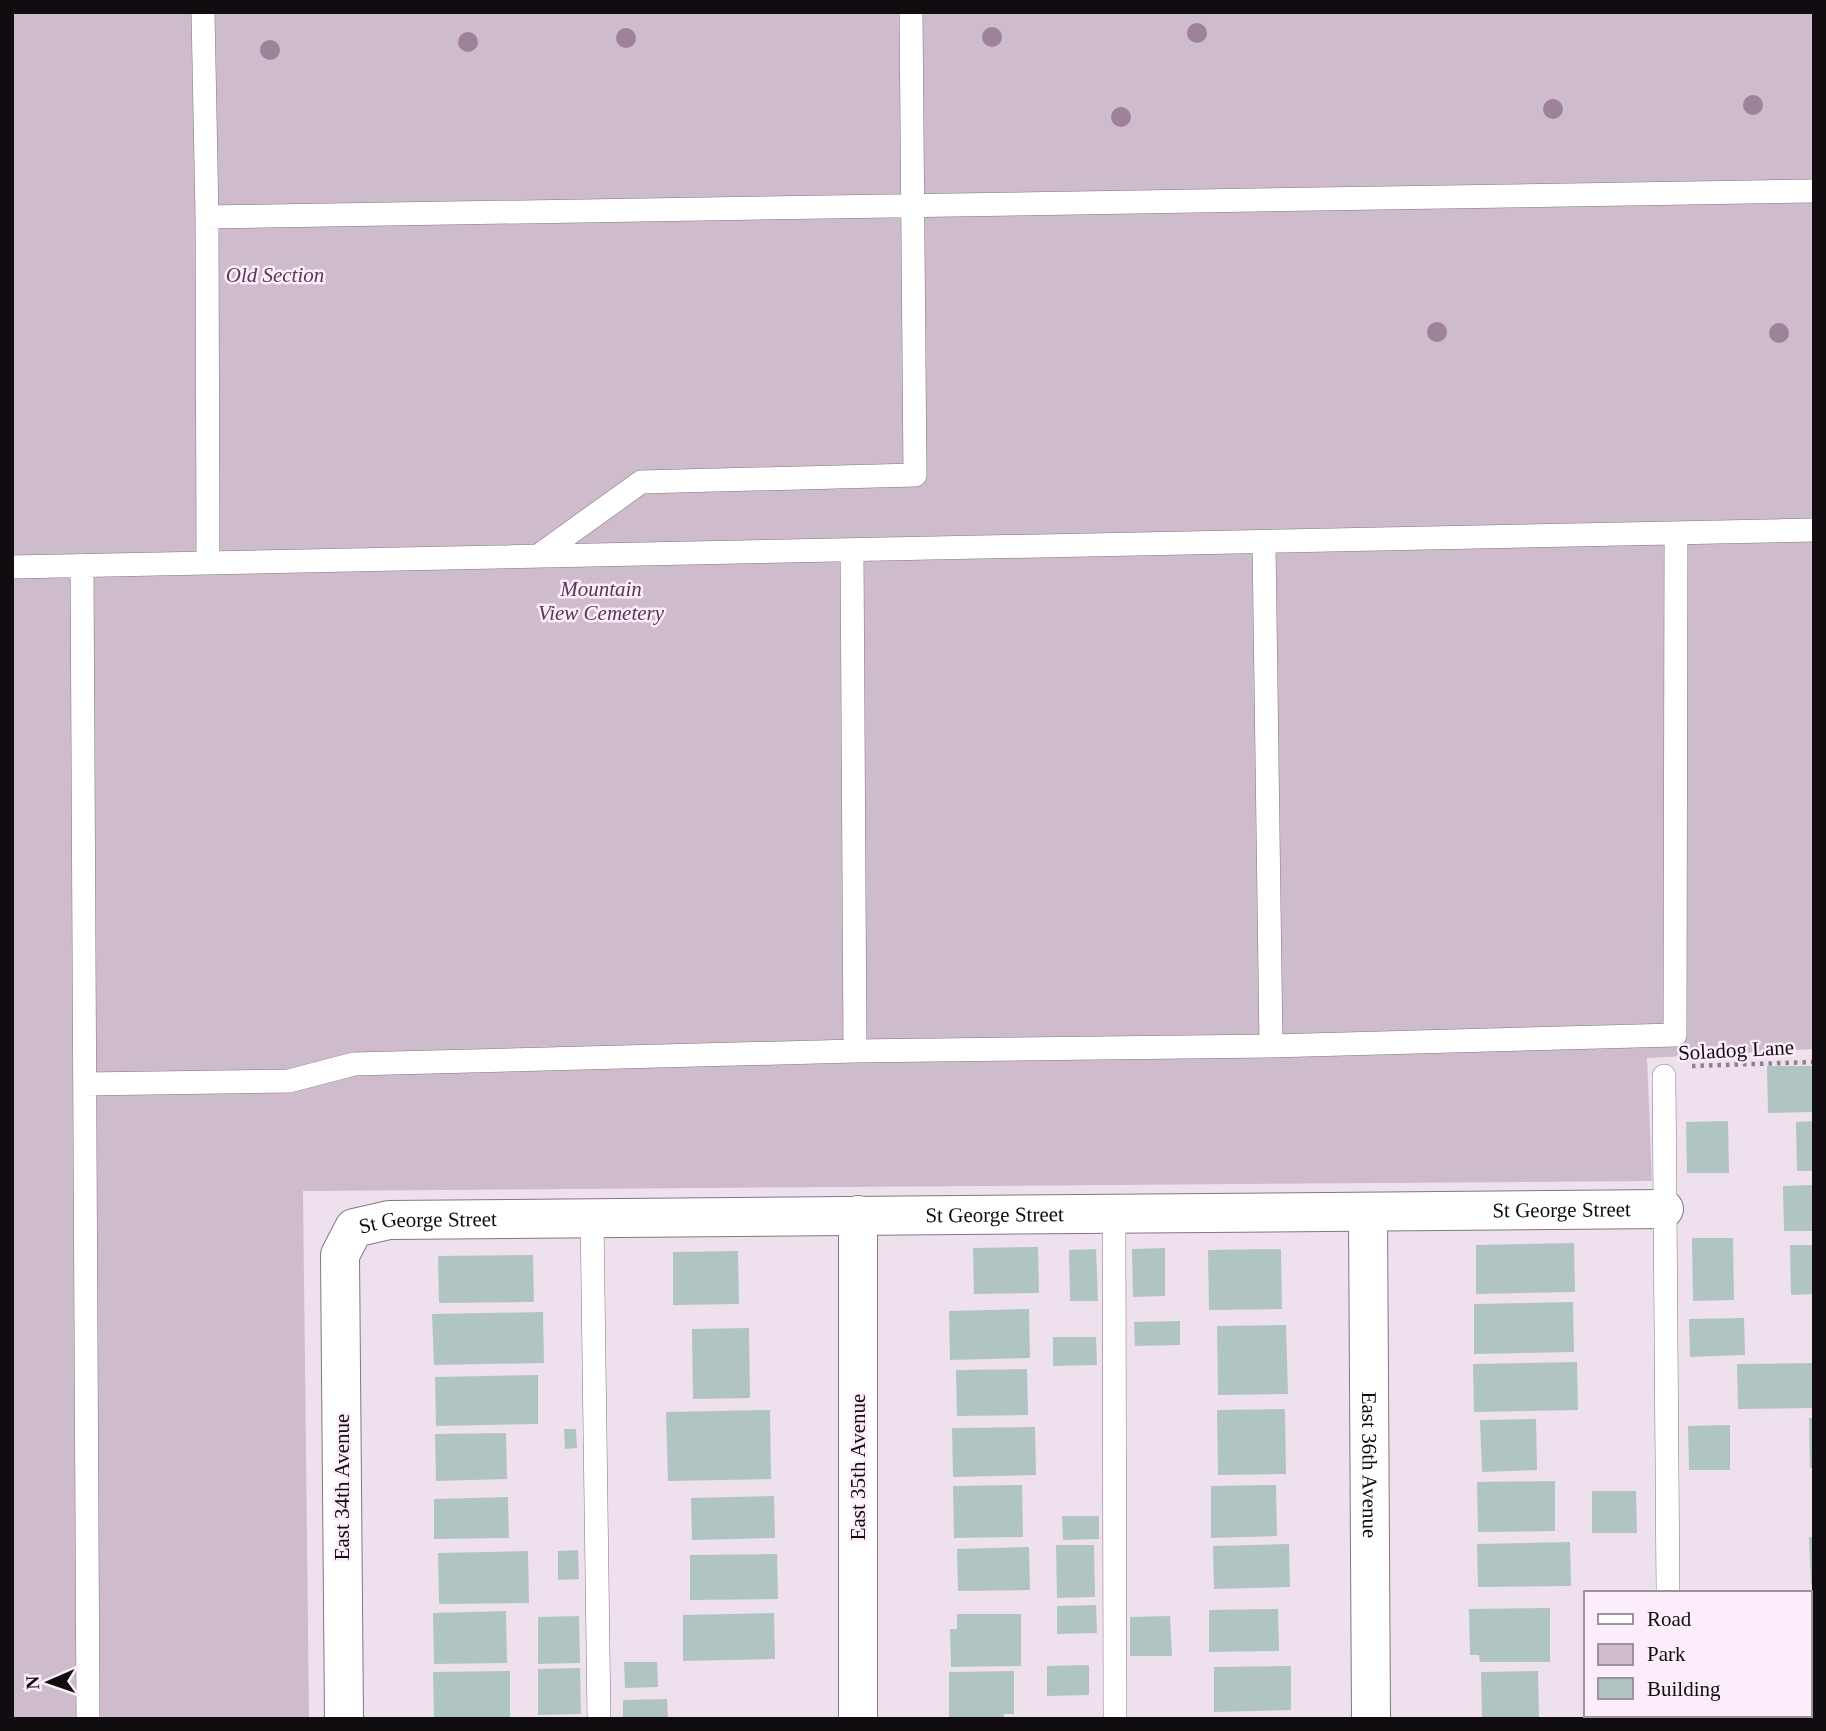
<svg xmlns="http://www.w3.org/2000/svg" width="1826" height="1731" font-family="Georgia,serif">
<rect width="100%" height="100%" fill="#efe0ed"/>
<path fill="#cebbcb" d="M12,12H1814V1049L1647,1058L1652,1181L303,1191L309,1719H12Z"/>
<path fill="#b0c5c1" d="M1767,1066H1814V1112L1768,1113Z
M1728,1121L1729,1173H1687L1686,1122Z
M1814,1121V1171H1797L1796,1122Z
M1814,1185V1231H1784L1783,1186Z
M1692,1238H1733L1734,1300L1693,1301Z
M1574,1243L1575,1292L1476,1294V1245Z
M1790,1245H1814V1294L1791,1295Z
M1038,1247L1039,1293L974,1294L973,1248Z
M1165,1248V1296L1133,1297L1132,1249Z
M1096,1249L1098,1301H1070L1069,1250Z
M1281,1249L1282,1309L1209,1310L1208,1250Z
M738,1251L739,1304L673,1305V1252Z
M533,1255L534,1302L439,1303L438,1256Z
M1573,1302L1574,1352L1474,1354V1304Z
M1029,1309L1030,1358L950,1360L949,1311Z
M543,1312L544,1363L434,1365L432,1314Z
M1744,1318L1745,1355L1690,1357L1689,1319Z
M1180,1321V1345L1135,1346L1134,1322Z
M1286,1325L1288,1394L1218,1395L1217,1326Z
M749,1328L750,1398L693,1399L692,1329Z
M1053,1337H1096L1097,1365L1053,1366Z
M1577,1362L1578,1410L1474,1412L1473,1364Z
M1814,1363V1408L1738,1409L1737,1364Z
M1027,1369L1028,1415L957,1416L956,1370Z
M538,1375V1424L436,1426L435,1377Z
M1285,1409L1286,1474L1218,1475L1217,1410Z
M770,1410L771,1479L668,1481L666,1412Z
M1809,1418H1814V1468H1810Z
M1536,1419L1537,1470L1482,1472L1480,1420Z
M1730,1425V1470H1689L1688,1426Z
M1035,1427L1036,1475L953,1477L952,1428Z
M564,1429H576L577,1448L565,1449Z
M506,1433L507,1479L436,1481L435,1434Z
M1555,1481V1531L1478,1532L1477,1482Z
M1022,1485L1023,1537L954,1538L953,1486Z
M1276,1485L1277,1536L1211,1538V1486Z
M1592,1491H1636L1637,1533H1592Z
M774,1496L775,1538L692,1540L691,1498Z
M508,1497L509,1538L434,1539V1499Z
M1062,1516H1099V1539L1063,1540Z
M1809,1537H1814V1585H1811Z
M1570,1542L1571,1586L1478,1587L1477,1544Z
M1289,1544L1290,1587L1214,1589L1213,1546Z
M1056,1545H1094L1095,1597L1057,1598Z
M1029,1547L1030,1590L958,1591L957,1549Z
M578,1550L579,1579L558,1580V1551Z
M528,1551L529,1603L439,1604L438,1553Z
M777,1554L778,1599L690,1600V1555Z
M1810,1600H1814V1648H1810Z
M1096,1605L1097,1633L1057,1634V1606Z
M1550,1608V1662H1480L1479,1655H1470L1469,1609Z
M1278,1609L1279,1651L1209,1652V1610Z
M506,1611L507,1663L434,1664L433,1613Z
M774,1613L775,1659L683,1661V1615Z
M957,1614H1021V1666L951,1667L950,1629H957Z
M579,1616L580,1663L538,1664V1617Z
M1170,1616L1172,1656H1130V1617Z
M1810,1658H1814V1704H1810Z
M624,1662H657L658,1687L625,1688Z
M1089,1665V1695L1047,1696V1666Z
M1291,1666V1710L1214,1712V1667Z
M580,1668L581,1714L538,1715V1669Z
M510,1671V1719H434L433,1672Z
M1014,1671V1714H1004V1719H949V1672Z
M1538,1671L1539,1719H1482L1481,1672Z
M667,1699L668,1719H623V1700Z"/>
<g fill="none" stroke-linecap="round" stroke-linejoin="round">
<g stroke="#847682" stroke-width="24">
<path id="lane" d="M203,12L207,217L208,562
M207,217L1814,191
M1264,543L1271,1046
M852,550L855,1051
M538,556L641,482L915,475L911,12
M82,565L88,1719
M12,567L1814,530
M1664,1076L1668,1593
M85,1084L289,1081L354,1064L855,1051L1271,1046L1675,1035L1676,535
M1114,1214L1115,1719
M592,1218L599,1719
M1669,1715V1719"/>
</g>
<g stroke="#847682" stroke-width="40">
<g id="street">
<path id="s1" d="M1368,1213L1371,1719"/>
<path d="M858,1215V1719"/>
<path id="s2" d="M344,1719L340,1255L354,1228L389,1220L1664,1209"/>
</g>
</g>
<path stroke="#8d828b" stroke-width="4.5" stroke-dasharray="3.5 5" stroke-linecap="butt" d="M1692,1066L1814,1062"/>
<use href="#lane" stroke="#fff" stroke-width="23"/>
<use href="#street" stroke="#fff" stroke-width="38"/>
</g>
<g fill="#9e829a">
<circle cx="1197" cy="33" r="10"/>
<circle cx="992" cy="37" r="10"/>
<circle cx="626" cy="38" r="10"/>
<circle cx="468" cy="42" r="10"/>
<circle cx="270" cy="50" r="10"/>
<circle cx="1753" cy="105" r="10"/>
<circle cx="1553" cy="109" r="10"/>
<circle cx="1121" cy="117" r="10"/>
<circle cx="1437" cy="332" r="10"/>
<circle cx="1779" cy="333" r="10"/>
</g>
<g text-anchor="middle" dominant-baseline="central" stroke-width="5" stroke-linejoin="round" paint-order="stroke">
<g font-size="21" font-style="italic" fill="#5b3557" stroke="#fcedfa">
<text x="275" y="275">Old Section</text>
<text x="601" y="589">Mountain<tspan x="601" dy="24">View Cemetery</tspan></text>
</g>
<g font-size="21" fill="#110c10" stroke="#fcedfa">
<text transform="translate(1736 1050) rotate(-3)">Soladog Lane</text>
<text stroke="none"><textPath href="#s2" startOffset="1703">St George Street</textPath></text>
<text stroke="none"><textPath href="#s2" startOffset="1136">St George Street</textPath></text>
<text stroke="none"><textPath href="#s2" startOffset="569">St George Street</textPath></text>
<text stroke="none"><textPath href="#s1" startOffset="252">East 36th Avenue</textPath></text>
<text transform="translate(858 1467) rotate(-90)">East 35th Avenue</text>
<text transform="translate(342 1487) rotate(-90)">East 34th Avenue</text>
</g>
</g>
<rect width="1826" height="1731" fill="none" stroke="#110c10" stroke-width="28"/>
<rect x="1584" y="1591" width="228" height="126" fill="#fcedfa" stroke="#9e939c" stroke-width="2"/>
<rect x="1598" y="1614" width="35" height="10" fill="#ffffff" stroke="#9e939c" stroke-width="2"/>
<text x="1647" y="1626" font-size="21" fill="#110c10">Road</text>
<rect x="1598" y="1644" width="35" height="21" fill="#cebbcb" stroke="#9e939c" stroke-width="2"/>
<text x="1647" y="1661" font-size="21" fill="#110c10">Park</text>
<rect x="1598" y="1678" width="35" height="21" fill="#b0c5c1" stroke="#9e939c" stroke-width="2"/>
<text x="1647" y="1696" font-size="21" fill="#110c10">Building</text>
<g transform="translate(49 1682) rotate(268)" stroke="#fcedfa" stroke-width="5" paint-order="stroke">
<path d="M0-5L12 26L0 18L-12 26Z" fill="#110c10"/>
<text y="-10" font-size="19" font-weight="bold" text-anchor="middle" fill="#110c10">N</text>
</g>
</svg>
